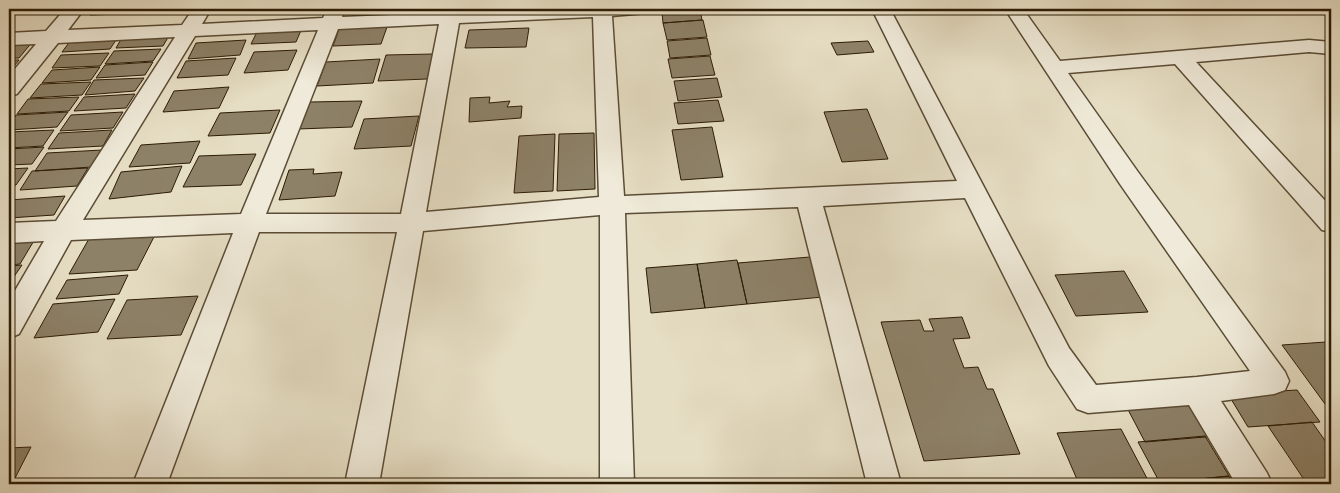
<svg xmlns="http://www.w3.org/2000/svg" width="1340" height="493" font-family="'Gentium Book Plus',serif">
<rect width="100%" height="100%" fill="#e6dec4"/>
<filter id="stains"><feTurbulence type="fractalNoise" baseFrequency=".004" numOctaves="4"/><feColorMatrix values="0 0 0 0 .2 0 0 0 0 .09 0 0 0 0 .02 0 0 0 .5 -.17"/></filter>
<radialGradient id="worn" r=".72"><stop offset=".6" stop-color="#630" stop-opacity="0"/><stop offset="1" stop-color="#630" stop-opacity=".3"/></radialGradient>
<path fill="#8d8168" stroke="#2d1c05" d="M96,9H125L122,14L90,15Z
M146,9H189L144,12Z
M700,9L702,20L663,23L662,12Z
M703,20L707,37L667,40L663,23Z
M387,27L381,44L333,46L339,29Z
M302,28L296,42L251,44L258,30Z
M529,28L526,47L465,48L469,30Z
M170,34L163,46L116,48L123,36Z
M118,37L110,49L62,52L71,40Z
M707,38L711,55L670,58L667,41Z
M246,40L240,55L188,59L196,43Z
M33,41L19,58H9V42Z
M868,41L874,52L837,55L831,43Z
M161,49L153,61L105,64L114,51Z
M297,50L288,70L244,73L254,52Z
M109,53L100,66L52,68L61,55Z
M434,54L427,79L378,81L386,55Z
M710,56L715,75L672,78L668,59Z
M236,58L228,75L177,78L186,61Z
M380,59L373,83L317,86L326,62Z
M9,60H19L9,72Z
M153,62L145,75L96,78L105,65Z
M100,67L91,80L42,83L52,70Z
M144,78L135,91L85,95L94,80Z
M717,78L722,97L678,101L674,81Z
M91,82L82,95L30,98L41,84Z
M229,87L219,108L163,112L174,91Z
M135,94L126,108L74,111L84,97Z
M79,97L69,111L17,114L28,99Z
M490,97L489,103L510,101L507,107L522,106L521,118L469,122L470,98Z
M718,100L724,121L678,124L674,103Z
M362,101L352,127L298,129L310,102Z
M867,109L888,159L842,162L824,112Z
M280,110L270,133L208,136L220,113Z
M68,112L57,127L9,130V124L16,115Z
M123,112L113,128L60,131L71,115Z
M419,116L411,146L354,149L364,119Z
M712,127L723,177L681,180L672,130Z
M54,130L43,146L9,148V132Z
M112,130L103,146L48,149L59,133Z
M594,133L595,189L557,191L559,134Z
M555,134L553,191L514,193L519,136Z
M200,141L190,163L129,167L141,145Z
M44,147L32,164L9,165V149Z
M102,150L91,167L35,171L47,153Z
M256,154L241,185L183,187L199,156Z
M182,166L171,192L109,199L121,172Z
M28,168L16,185L9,186V169Z
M88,168L77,186L20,190L32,171Z
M314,169L313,174L342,172L335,196L279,200L289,170Z
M65,196L54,215L9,218V200Z
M156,233L137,270L69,274L90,237Z
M35,239L20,264L9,265V241Z
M810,257L823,297L747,304L738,263Z
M737,260L747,304L705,308L697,264Z
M697,264L705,308L651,313L646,268Z
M22,265L9,284V266Z
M1124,271L1148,312L1076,316L1055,275Z
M128,275L119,294L56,299L67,280Z
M198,296L181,335L107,339L127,300Z
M115,299L98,332L34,338L53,304Z
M962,317L970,338L953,339L964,368L978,367L987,389H993L1020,454L924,461L881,322L920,320L924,331H934L929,319Z
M1326,342L1331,349V404H1325L1282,345Z
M1297,390L1320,422L1248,427L1228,394Z
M1192,396L1217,436L1145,442L1124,402Z
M1312,422L1331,449V484H1307L1268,426Z
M1121,429L1150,484H1079L1057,433Z
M1205,436L1229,476L1160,483L1138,442Z
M31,447L12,484H9V448Z
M1229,476L1234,484L1160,483Z"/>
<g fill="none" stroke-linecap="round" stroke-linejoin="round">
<g stroke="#5b4c35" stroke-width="3">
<path id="minor" d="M65,9H84L68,30L182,25L193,9H211L202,24L323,18L327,9H345L342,17L442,13L443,9H461V12L524,9H648L646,13L612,16L624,196L957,181L872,9H890L1069,348L1096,385L1197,377L1250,371L1120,184L1005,9H1023L1060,61L1309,40L1331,42V54L1309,52L1196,62L1331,207V232L1322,230L1175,64L1068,73L1138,172L1285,372L1289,381L1285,390L1274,394L1221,401L1267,473L1272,484H1236L1189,405L1088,413L1077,409L1049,366L965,198L823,206L901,484H867L798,207L625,213L634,484H600V215L423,231L379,484H345L397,232H259L167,484H133L233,233L71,240L19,334L9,338V301L44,241L9,243V223L56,221L175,37L58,43L17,94L9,96V76L36,44L9,45V33L46,31ZM593,17L599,197L426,212L459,23ZM439,24L401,214H266L338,29ZM318,30L241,214L83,220L195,36Z"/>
</g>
<use href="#minor" fill="#efead9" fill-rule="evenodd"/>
</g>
<rect width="1340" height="493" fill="none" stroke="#e6dec4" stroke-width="30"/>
<rect x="10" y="10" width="1320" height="473" fill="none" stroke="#2d1c05" stroke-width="2.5"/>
<rect x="15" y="15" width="1310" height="463" fill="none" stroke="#2d1c05"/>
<rect width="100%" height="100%" filter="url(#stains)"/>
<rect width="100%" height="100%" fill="url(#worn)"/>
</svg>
